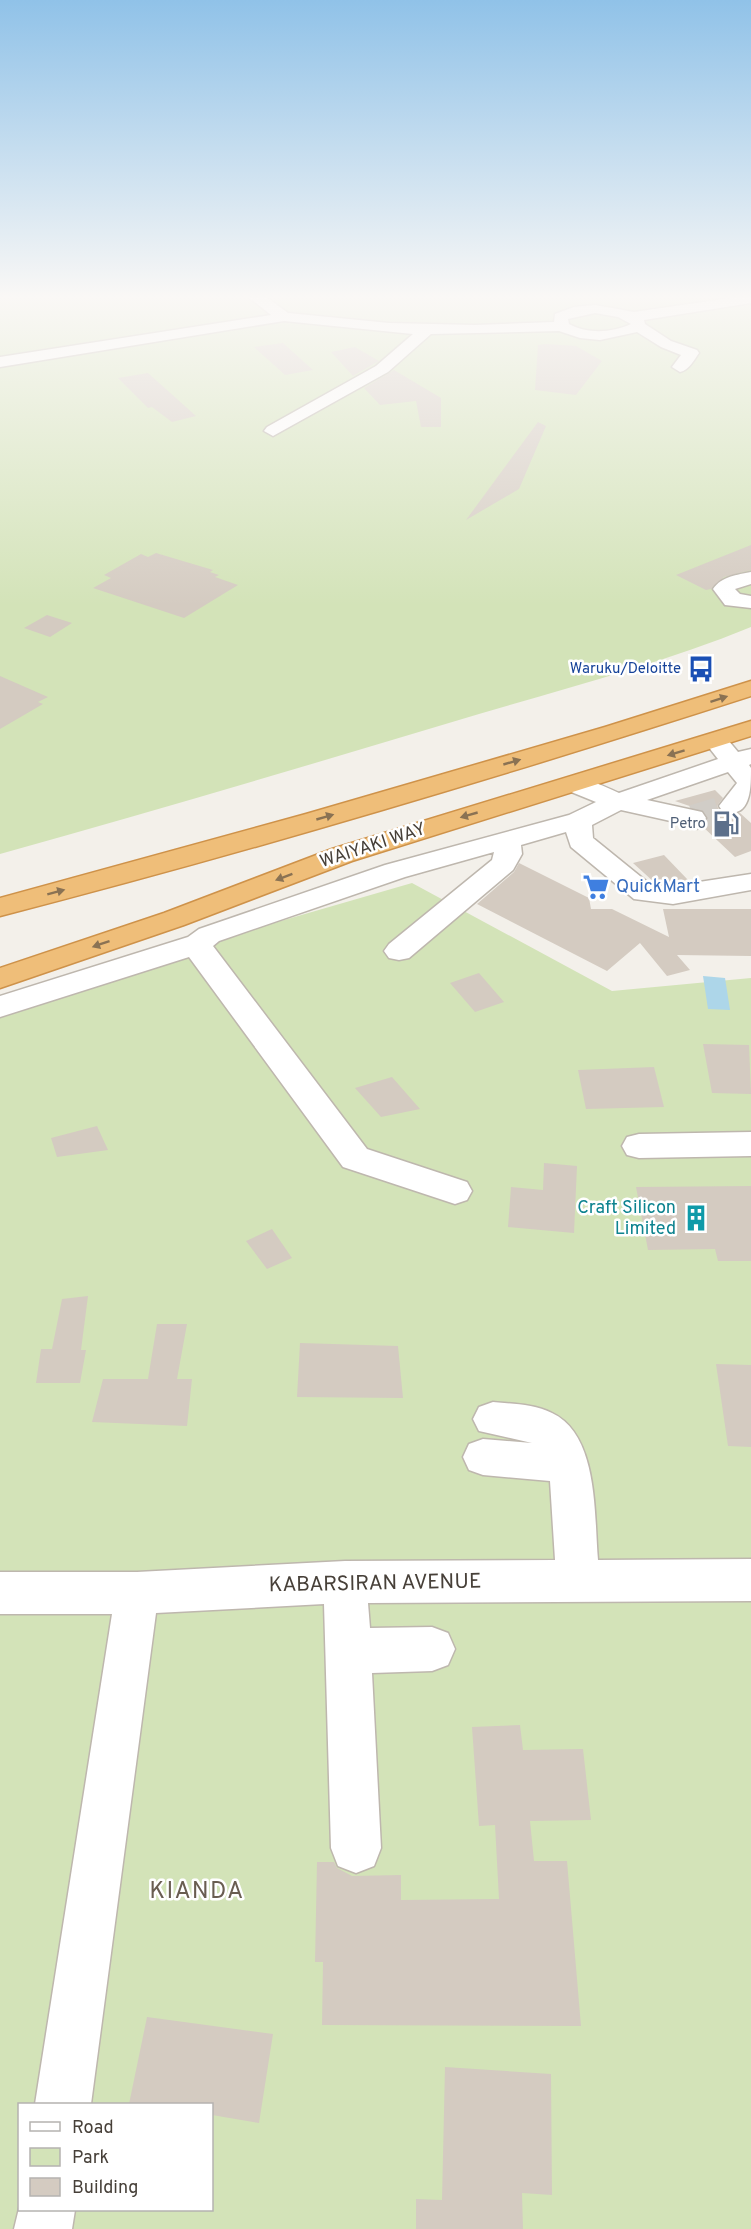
<svg xmlns="http://www.w3.org/2000/svg" width="751" height="2229" font-family="Overpass,sans-serif">
<rect width="100%" height="100%" fill="#f3f0ea"/>
<path fill="#d3e3b8" fill-rule="evenodd" d="M0,294H751V627C663,663 570,687 479,714C320,762 160,809 0,854Z
M412,883L612,991L751,978V2229H0V1002ZM20,2104H212V2210H20Z"/>
<path fill="#add6e9" d="M703,976L725,978L730,1010L708,1009Z"/>
<path fill="#d4cbc1" d="M283,343L313,370L285,375L254,347Z
M546,344L576,346L602,361L576,395L535,390L538,345Z
M355,347L379,361L353,376L331,352Z
M394,370L441,398V427H421L416,401L380,405L364,388Z
M148,373L196,416L172,422L152,407L148,408L118,378Z
M538,422L546,426L519,489L466,520Z
M751,545V570L724,577L711,589L706,590L676,575Z
M156,553L213,570L210,572L219,575L215,577L238,585L184,618L93,588L111,578L104,575L141,554L148,557Z
M47,615L72,623L50,637L24,628Z
M0,676L48,697L38,702L43,704L0,729Z
M715,790L723,798L717,806L721,813H740L751,823V851L735,857L702,826L708,819L704,811L675,801Z
M664,855L688,880L673,884L655,883L633,863Z
M519,863L589,898L591,909H612L669,937L663,909H751V956L677,955L690,970L667,976L640,943L607,971L477,904L514,872Z
M479,973L504,1002L475,1012L450,983Z
M703,1044L749,1045L751,1094L712,1093Z
M654,1067L664,1107L586,1109L578,1070Z
M392,1077L420,1109L381,1117L355,1088Z
M97,1126L108,1150L57,1157L51,1138Z
M544,1163L577,1166L574,1233L508,1227L511,1187L543,1190Z
M751,1186V1261H718L715,1249L648,1250L636,1187Z
M272,1229L292,1258L267,1269L246,1241Z
M88,1296L81,1350H86L80,1383H36L41,1349H52L62,1299Z
M157,1324H187L177,1379H192L187,1426L92,1422L103,1379H148Z
M300,1343L398,1346L403,1398L297,1397Z
M716,1364L751,1365V1447L728,1446Z
M520,1725L523,1750L583,1749L591,1820L530,1821L534,1861H567L581,2026L322,2025L323,1962H315L317,1862H334L337,1868L352,1876L401,1875V1900L499,1899L495,1825L479,1826L472,1727Z
M147,2017L273,2034L259,2123L212,2115V2104H129Z
M445,2067L551,2074L552,2195L522,2193L523,2229H416V2199L442,2200Z"/>
<g fill="none" stroke-linecap="round" stroke-linejoin="round">
<path stroke="#d1cdc7" stroke-width="26" stroke-dasharray="26 13" stroke-linecap="butt" d="M693,818L732,806"/>
<g stroke="#beb7ae" stroke-width="3">
<path id="minor" d="M245,294H262L288,313L389,323L475,325L554,322L555,314L574,307L595,305L634,312L751,295V303L644,320L645,324L671,341L697,350L699,353C694,360 689,370 680,372L672,367L681,355L661,347L637,332L600,340L580,338L559,331L431,334L388,372L273,436L264,431L267,427L376,366L413,334L284,321L0,367V357L271,315ZM595,313L618,317L631,324C611,333 588,334 569,324L568,319Z
M751,572V584L735,589L740,594L751,596V608L725,605L713,589C722,576 737,575 751,572Z
M719,738L728,740L738,752L751,749V764L749,765L751,768C751,789 751,819 723,812L719,806L737,783L728,772L647,800L702,812L706,818L702,824L693,826L621,810L592,825L593,838L651,885L673,886L751,874V890L673,904L634,899L571,847L566,832L521,845L522,854L513,870L409,958L399,960L389,958L384,951L389,944L492,860L494,852L405,877L219,941L213,946L367,1149L467,1182L472,1191L467,1200L455,1204L343,1167L189,957L0,1017V996L188,937L199,929L385,865L569,815L596,802L564,789L560,784L564,779C582,774 602,786 619,793L718,759L707,745L710,740Z
M751,1132V1156L639,1158L627,1155L622,1146L627,1137L639,1134Z
M493,1402C512,1404 534,1404 552,1413C599,1435 594,1516 598,1560L751,1559V1601L368,1603L370,1628L432,1627L448,1633L455,1649L448,1665L432,1671L372,1673L381,1848L374,1866L356,1873L338,1866L331,1848L324,1604L156,1613L91,2104H35L112,1614H0V1572H137L345,1561L555,1560L550,1481L483,1475L469,1470L463,1457L469,1444L483,1439L532,1443L479,1431L473,1419L479,1407Z
M20,2204V2210H75L72,2229H14Z"/>
</g>
<g stroke="#ce924a" stroke-width="3">
<path id="highway" d="M751,681V696C503,776 252,851 0,916V898L306,814L605,727Z
M751,721V736L352,861L184,925L0,988V968L164,913L332,849Z"/>
</g>
<use href="#minor" fill="#fff" fill-rule="evenodd"/>
<use href="#highway" fill="#efbe79" fill-rule="evenodd"/>
</g>
<defs><path id="oneway-solid" d="M-6-.8H1V-3.2L6.5 0L1 3.2V.8H-6Z" transform="scale(1.5)"/></defs>
<g fill="#8a7253">
<use href="#oneway-solid" transform="translate(719 699) rotate(-18)"/>
<use href="#oneway-solid" transform="translate(676 753) rotate(163)"/>
<use href="#oneway-solid" transform="translate(512 762) rotate(-16)"/>
<use href="#oneway-solid" transform="translate(469 815) rotate(164)"/>
<use href="#oneway-solid" transform="translate(325 817) rotate(-16)"/>
<use href="#oneway-solid" transform="translate(284 877) rotate(159)"/>
<use href="#oneway-solid" transform="translate(56 892) rotate(-15)"/>
<use href="#oneway-solid" transform="translate(101 944) rotate(161)"/>
</g>
<linearGradient id="sky" x2="0" y2="1"><stop stop-color="#90c2e8"/><stop offset="0.49" stop-color="#faf8f6"/><stop offset="1" stop-color="#faf8f6" stop-opacity="0"/></linearGradient>
<rect width="751" height="606" fill="url(#sky)"/>
<defs>
<g id="bus-bare" transform="scale(2.07)"><path d="M-5-6H5V4H4V6H2V4H-2V6H-4V4H-5ZM-3.5-4V0h7V-4ZM-3.5 1.2v1.5H-2V1.2ZM2 1.2v1.5H3.5V1.2Z" fill="#1a4fb4" stroke="#fff" stroke-width="2.5" paint-order="stroke"/></g>
<g id="fuel-bare" transform="scale(2.07)"><path d="M-5.5-6h7V0h2V4h1.3V-2.5L3-4.5l.8-.8L6-3V5H2.5V1h-1V6h-7ZM-4.2-4.7v3.2H.2V-4.7Z" fill="#5c6f8a" stroke="#fff" stroke-width="2.5" paint-order="stroke"/></g>
<g id="supermarket-bare" transform="scale(2.07)"><path d="M-6-5.5h2.5l.6 2H6L4.5 2H-2.5L-4.4-4H-6ZM-1.5 3.2a1.3 1.3 0 1 0 .1 0ZM3 3.2a1.3 1.3 0 1 0 .1 0Z" fill="#3f7fe0" stroke="#fff" stroke-width="2.5" paint-order="stroke"/></g>
<g id="building-bare" transform="scale(2.07)"><path d="M-4-6H4V6H1V3H-1V6H-4ZM-2.5-4.3h1.7v1.8h-1.7ZM.8-4.3h1.7v1.8H.8ZM-2.5-1h1.7V.8h-1.7ZM.8-1h1.7V.8H.8Z" fill="#0f9aa8" stroke="#fff" stroke-width="2.5" paint-order="stroke"/></g>
</defs>
<g fill-rule="evenodd">
<use href="#bus-bare" x="701" y="669"/>
<use href="#fuel-bare" x="726" y="824"/>
<use href="#supermarket-bare" x="596" y="887"/>
<use href="#building-bare" x="696" y="1218"/>
</g>
<g text-anchor="middle" dominant-baseline="central" stroke-width="5" stroke-linejoin="round" paint-order="stroke">
<g font-size="15" fill="#164399" stroke="#fff" text-anchor="end">
<text x="681" y="669">Waruku/Deloitte</text>
</g>
<g font-size="15" fill="#4e5e75" stroke="#fff" text-anchor="end">
<text x="706" y="824">Petro</text>
</g>
<g font-size="18" fill="#474039" stroke="#fff">
<text transform="translate(373 846) rotate(-18)">WAIYAKI WAY</text>
</g>
<g font-size="18" fill="#366cbe" stroke="#fff" text-anchor="start">
<text x="616" y="887">QuickMart</text>
</g>
<g font-size="18" fill="#0d838f" stroke="#fff" text-anchor="end">
<text x="676" y="1208">Craft Silicon<tspan x="676" dy="21">Limited</tspan></text>
</g>
<g font-size="21" fill="#474039" stroke="#fff">
<text transform="translate(375 1584) rotate(-1)">KABARSIRAN AVENUE</text>
</g>
<g font-size="24" letter-spacing="1.5" fill="#695d51" stroke="#fff">
<text x="197" y="1892">KIANDA</text>
</g>
</g>
<rect x="18" y="2103" width="195" height="108" fill="#ffffff" stroke="#b5b3b0" stroke-width="1.5"/>
<rect x="30" y="2122" width="30" height="9" fill="#ffffff" stroke="#b5b3b0" stroke-width="1.5"/>
<text x="72" y="2133" font-size="18" fill="#474039">Road</text>
<rect x="30" y="2148" width="30" height="18" fill="#d3e3b8" stroke="#b5b3b0" stroke-width="1.5"/>
<text x="72" y="2163" font-size="18" fill="#474039">Park</text>
<rect x="30" y="2178" width="30" height="18" fill="#d4cbc1" stroke="#b5b3b0" stroke-width="1.5"/>
<text x="72" y="2193" font-size="18" fill="#474039">Building</text>
</svg>
